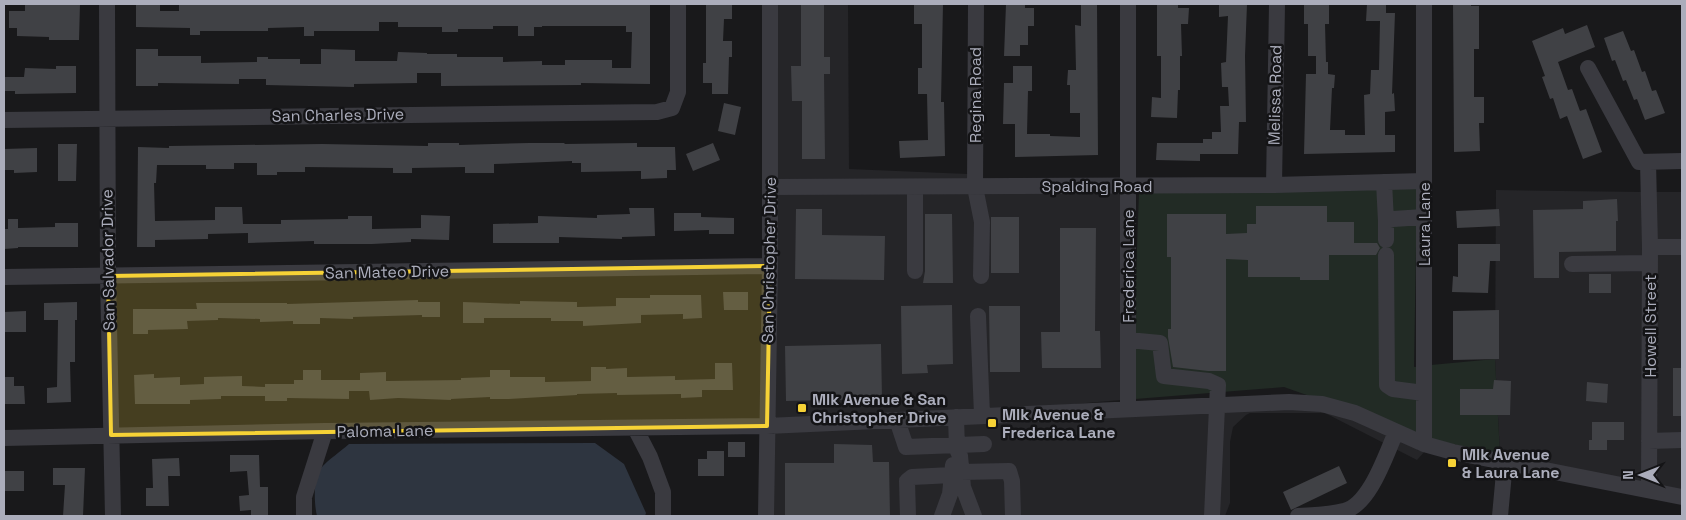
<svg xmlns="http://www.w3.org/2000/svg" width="1686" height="520" font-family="'Space Grotesk',sans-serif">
<rect width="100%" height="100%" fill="#19191b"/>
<path fill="#252528" d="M777,4H848L849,169L968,174V181H777Z
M1496,190L1642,192V483L1500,455L1495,359Z
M1656,192H1682V241H1656Z
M1121,193V400L1040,407L774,419L777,194Z
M1657,253L1682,254V434L1656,435Z
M1289,408L1321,410L1353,418L1417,448V450L1425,451L1417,460L1325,413H1250L1246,415L1233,427L1230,442V503L1225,516H773L774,431Z
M1656,447H1682V491L1656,485Z"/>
<path fill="#222b25" d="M1417,187L1414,367H1417V434L1284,387L1135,399V305L1139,192Z
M1495,359L1500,455L1431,439V365Z"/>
<path fill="#2e3540" d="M595,443L624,464L646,513L645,516H317C314,504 313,479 321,468C329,459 340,452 349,444Z"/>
<path fill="#404145" d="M25,4H80L79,40H49V37L17,36V28H9V11H25Z
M136,4H160V11H179V4H650V84L581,83V85L441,86V73H417V83L354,84V87L266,85V79H239V84L158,83V86H136V49H158V56H201V63L257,62V57H268V59H300V64H321V49L355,50V61H397L398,52L427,53V54H457V57H503V62L542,61V65H565V60H612V68H631L632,32H626V26H542V27H534V36H518V26H493V29H458V32H442V27H398V22H379V31H314V36H304V27L268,28V31H200V35H190V28L136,27Z
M706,4H732V19H724L723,41H732V57H729L728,94H712V83H703V63H706Z
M801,4H824V57H830V74H824L825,159H802V101H792L791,66H801Z
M914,4H943L941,102H944L945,156L900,158L899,141L928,140L927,94H918V68H922V24H914Z
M1006,4H1025V8H1034V26H1028V45H1020V56H1004Z
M1081,4H1097L1098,155L1015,157V124H1003L1004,83H1013V66H1032V91H1028L1027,134H1050V136L1080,137V113H1070V85H1067L1068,70H1076L1075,25L1081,26Z
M1157,4H1178V8H1189L1188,24H1181L1182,56H1180V90H1178L1177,118L1151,117L1152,97L1161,98V56H1157Z
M1219,4H1247L1245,56L1246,122H1239L1238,154H1200V161L1156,160L1157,143H1203V139H1212V132H1221L1220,106H1229L1228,87H1222L1221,63L1226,62L1228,16L1219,17Z
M1304,4H1329V24H1325L1326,62H1328V74L1335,75L1334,88H1332L1330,130H1345V135H1365L1364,95L1370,94L1371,70H1379L1380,21H1366L1367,4H1386V13H1395L1392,94L1394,93L1395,111L1385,112V135H1395V152L1304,154L1306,74H1316V56H1308V24H1304Z
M1453,4H1471V6H1479V49H1474V97H1484V123H1479L1480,151L1454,152Z
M1587,25L1595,47L1558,62L1568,90L1572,89L1580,111L1586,109L1602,152L1583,159L1567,116L1560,119L1553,98L1550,99L1542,77L1545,76L1532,41L1563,28L1565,34Z
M1623,31L1631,51L1634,50L1642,72L1645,71L1652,91L1656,90L1665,113L1645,120L1637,99L1634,100L1626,80L1623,81L1615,60L1612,61L1604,38Z
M56,66H76V93L15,94V91H4V77H24L25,68L56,69Z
M724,103L741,107L735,135L718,131Z
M428,143H459V145L529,143H564L565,144L637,143V147H675L676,170H667V178L641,179V171L581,172V163H572V161L494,164V173H465V167L412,168V173H393V168L305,167V172H277V175H257V163H234V169H206V165H157L156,183H154L155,221L215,220V207H242L243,224H281V220L348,219V216H372V229L421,228V215L450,216L449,240L411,239V242L372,244H314V241L248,243V233L208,234V239L155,240V247H137L138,147L169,148V146L322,144L428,146Z
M713,143L720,160L693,171L686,154Z
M58,144H77L76,181H58Z
M37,148V172L14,173V170H4V149Z
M1617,199L1618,221H1616V251L1559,252V278H1534L1533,210L1583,209V201Z
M1256,206H1327V222H1354V243H1377L1380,248L1376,255H1329V280H1300V277H1248V260L1226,259V371H1208L1173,367L1168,337V329H1171V257H1167V214H1226V234L1247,233V224H1256Z
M629,208H654L655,236L622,237V239L559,237V243H493V224L538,223V216L597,218V215L630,214Z
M796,209H822V235L885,236L884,280L795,279Z
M1499,209L1500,226L1457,228L1456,211Z
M674,213H701V217L734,218V234H709V230L674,231Z
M925,214H952L953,283H923L925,271Z
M991,217H1019V273H991Z
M8,219H18V228L55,227V223H78V247H18V248L4,249V229H8Z
M1060,228H1096L1095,331H1100L1101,368H1042L1041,332H1060Z
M1458,244H1500V261H1490L1488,293L1452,292L1453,276L1458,277Z
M1589,274H1611V293H1589Z
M723,292H748V310H724Z
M650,295H701L702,318L683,319V314L641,315V323L583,326V321H551V318H484V323H463V302L520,304V301L577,302V307L616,306V298H650Z
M418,300V302H440V317H422V315L353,317V319L320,318V324H293V321L260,322V319L218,318V320L187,321L188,329L148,330V334H133V309H197L196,303H287V304Z
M77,302V320H75V362H70L71,402L47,403V388L57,387L58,320H44V303Z
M952,305L953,364L927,365L928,373L902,374L901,306Z
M989,306H1020V372H990Z
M1499,310V359L1453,360V311Z
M26,311V332H4V312Z
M881,344L882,399L786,401L785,346Z
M715,363H732L733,390H702V397L681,398V394L617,395V393L577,394V395L509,399H490V397L451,399V400L398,398L370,400L369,391H349V399L287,398V401H265V396H221V399L190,400V404H135L134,375L154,374V378L180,377V385L204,384V377L242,376V386L265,387V384H294V380H303V370H321V380H360V373L386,372V381L461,380V378L490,377V370H510V377H545V382L591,381V367H606V369L627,368V377L675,376V380L715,379Z
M1673,368H1682V416H1673Z
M4,377H14V386H24L25,404H4Z
M1494,380L1511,381L1510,415H1460V389H1493Z
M1587,382L1608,384L1607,403L1586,401Z
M1592,422H1624V440H1607V450H1589V440H1592Z
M728,442H745V457H728Z
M834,444L872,445L873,462H889L890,516H785V463H834Z
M707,451H724V476H698V459H707Z
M230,455H259L260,487H268V516H251V510L240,511L239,496L249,495L247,471L230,472Z
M179,458L180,476H168L169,506H146V488H153L152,459Z
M1339,466L1347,483L1291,510L1283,492Z
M53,468H85L83,516H63L65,485H53Z
M4,471H24V491H4Z"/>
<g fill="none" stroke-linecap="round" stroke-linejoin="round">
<path stroke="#3a3a40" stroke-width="16" d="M107,4L108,276L113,516
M976,4L975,187L982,222L981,276
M1128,4V409
M1588,68L1639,162L1682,161
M4,120L657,112L672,108L678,92V4
M1648,162L1650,247L1649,490
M1384,182L1386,221
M1274,185L1277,4
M770,187L1274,185L1424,181
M915,187V271
M1386,240V221L1393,219L1424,217
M1650,247H1682
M1386,255L1387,385L1393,389L1424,393
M1572,264L1650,263
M4,277L770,266
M978,316L982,415
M1128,340L1160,343L1164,376L1209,381L1218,385L1212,516
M956,417L957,449L960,456L963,487L974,516
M897,420L906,447L984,444
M635,428L650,457L663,492V516
M4,438L325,431L767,426L1289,402L1322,404L1355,413L1424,444L1453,452L1682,497
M1649,441L1682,440
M1424,444V4
M961,472L1009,471L1012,481L1013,516
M304,516V497L325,431
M766,516L770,266V4
M908,516L907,481L912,477L952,475
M942,516L950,494L953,465
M1298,516C1313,515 1330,515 1344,511C1370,505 1386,454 1396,432
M1500,516L1505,462"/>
</g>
<path fill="#f6d236" fill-opacity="0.2" stroke="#f6d236" stroke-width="4" stroke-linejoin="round" d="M770,266L767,426L111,435L108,276Z"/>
<g fill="#f6d236" stroke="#141416" stroke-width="2">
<rect x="797" y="403" width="10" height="10" rx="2.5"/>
<rect x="987" y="418" width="10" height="10" rx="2.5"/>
<rect x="1447" y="458" width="10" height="10" rx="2.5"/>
</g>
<g text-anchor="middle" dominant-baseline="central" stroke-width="5" stroke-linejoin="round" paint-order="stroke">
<g font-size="16" fill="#abadbb" stroke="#141416">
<text transform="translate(975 95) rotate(-90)">Regina Road</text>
<text transform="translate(1275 95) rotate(-89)">Melissa Road</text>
<text transform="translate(338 115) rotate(-1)">San Charles Drive</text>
<text x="1097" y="186">Spalding Road</text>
<text transform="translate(1424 224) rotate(-90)">Laura Lane</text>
<text transform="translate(108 260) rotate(-91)">San Salvador Drive</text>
<text transform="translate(769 260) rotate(-89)">San Christopher Drive</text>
<text transform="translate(1128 266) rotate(-90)">Frederica Lane</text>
<text transform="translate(387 272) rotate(-1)">San Mateo Drive</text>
<text transform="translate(1650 326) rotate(-90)">Howell Street</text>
<text transform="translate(385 431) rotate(-1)">Paloma Lane</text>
</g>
<g font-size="16" font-weight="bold" fill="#abadbb" stroke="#141416" text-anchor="start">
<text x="812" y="399">Mlk Avenue &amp; San<tspan x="812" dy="18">Christopher Drive</tspan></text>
<text x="1002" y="414">Mlk Avenue &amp;<tspan x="1002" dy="18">Frederica Lane</tspan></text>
<text x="1462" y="454">Mlk Avenue<tspan x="1462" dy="18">&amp; Laura Lane</tspan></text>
</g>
</g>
<rect width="1686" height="520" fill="none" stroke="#abadbb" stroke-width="10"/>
<g transform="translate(1641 475) rotate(270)" stroke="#141416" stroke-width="4" paint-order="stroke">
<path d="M0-4L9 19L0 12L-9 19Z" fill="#abadbb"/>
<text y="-8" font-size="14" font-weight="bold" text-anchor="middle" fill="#abadbb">N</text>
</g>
</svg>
